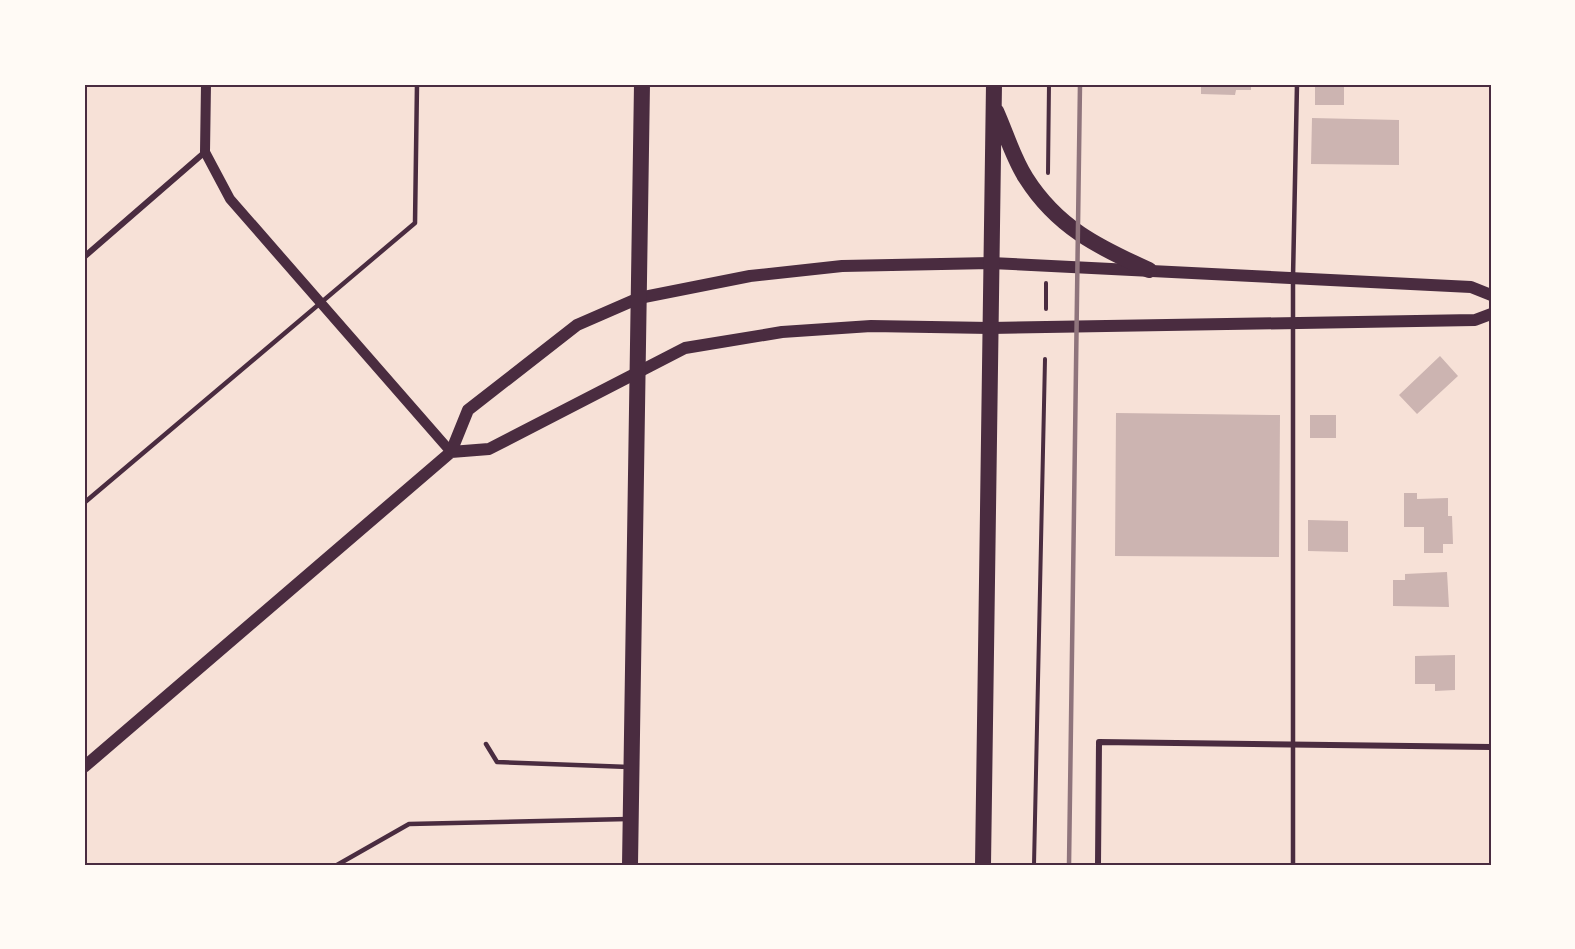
<svg xmlns="http://www.w3.org/2000/svg" width="1575" height="949" font-family="'PT Sans',sans-serif">
<rect width="100%" height="100%" fill="#f7e1d7"/>
<path fill="#ccb4b1" d="M1201,84H1251V90H1236L1235,95L1201,94Z
M1315,84H1344V105H1315Z
M1312,118L1399,120V165L1311,164Z
M1440,356L1458,376L1417,414L1399,395Z
M1116,413L1280,415L1279,557L1115,556Z
M1310,415H1336V438H1310Z
M1404,493H1417V499L1448,498V516H1452L1453,544H1443V553H1424V527H1404Z
M1308,520L1348,521V552L1308,551Z
M1447,572L1449,607L1393,606V580H1405V574Z
M1455,655V690L1435,691V684H1415V656Z"/>
<g fill="none" stroke-linecap="round" stroke-linejoin="round">
<path stroke="#4a2c40" stroke-width="4" d="M1048,173L1049,84
M1046,309V283
M1034,865L1045,359"/>
<path stroke="#4a2c40" stroke-width="4.5" d="M84,503L415,223L417,84
M486,744L497,762L629,767
M337,865L409,824L628,819
M1293,865V277L1297,84"/>
<path stroke="#4a2c40" stroke-width="6" d="M84,257L205,152
M1098,865L1099,742L1491,747"/>
<path stroke="#4a2c40" stroke-width="10" d="M206,84L205,152L230,199L451,452"/>
<path stroke="#4a2c40" stroke-width="12" d="M451,452L489,449L685,348L782,332L871,326L990,328L1475,320L1491,314
M84,767L451,452L468,410L577,325L639,298L750,276L842,266L991,263L1471,287L1491,295"/>
<path stroke="#4a2c40" stroke-width="16" d="M996,111C1006,133 1013,158 1026,178C1057,227 1098,247 1149,270
M630,865L642,84
M983,865L994,84"/>
<path stroke="#8f747c" stroke-width="4.5" d="M1069,865L1080,84"/>
</g>
<rect width="1575" height="949" fill="none" stroke="#fffaf5" stroke-width="171"/>
<rect x="86" y="86" width="1404" height="778" fill="none" stroke="#4a2c40" stroke-width="2"/>
</svg>
